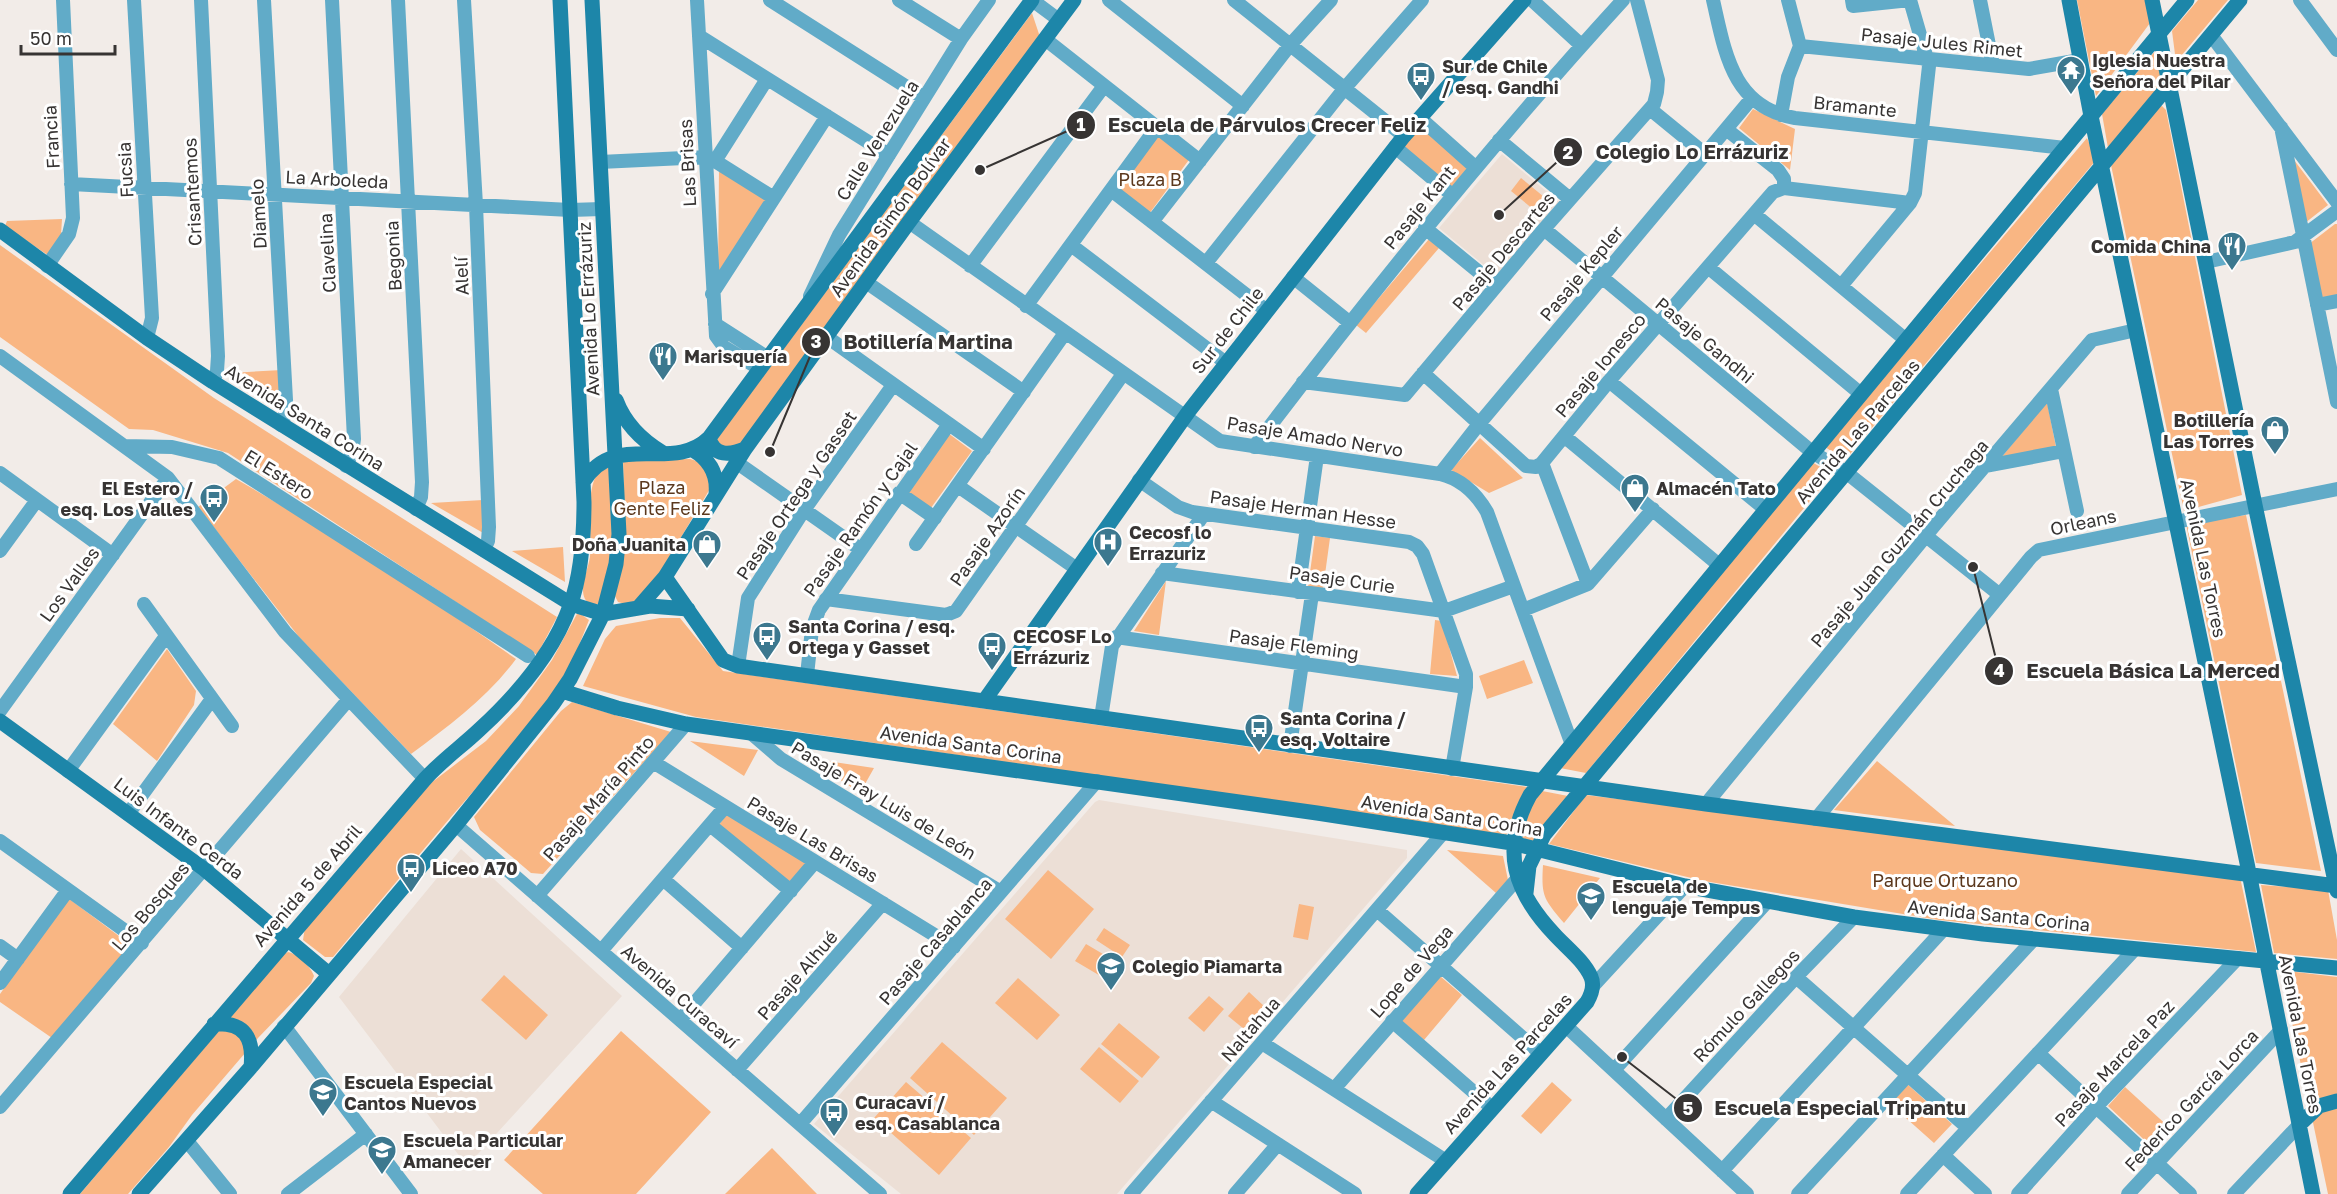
<svg xmlns="http://www.w3.org/2000/svg" width="2337" height="1194" font-family="'Golos Text',sans-serif">
<rect width="100%" height="100%" fill="#f2ece8"/>
<path fill="#ecdfd6" d="M1502,154L1559,202L1497,276L1439,228Z
M1099,800L1407,850V858L1117,1194H901L814,1124L1095,802Z
M461,849L622,996L467,1166L339,997Z"/>
<path fill="#f9b683" d="M2077,0H2145L2150,23L2096,96Z
M2198,0H2228L2176,62L2172,31Z
M1032,13L1040,37L747,438L738,445L722,447L716,440Z
M2157,49L2164,86L2108,148L2102,114Z
M2162,106L2166,110L2242,495L2184,511L2111,165L2158,107Z
M1753,109L1795,129L1790,170L1739,128Z
M1419,125L1470,167L1450,190L1401,147Z
M1157,134L1191,157L1149,214L1117,188Z
M2087,138L2096,160L1845,460L1825,447Z
M2288,152L2328,205L2305,223Z
M719,169L769,200L718,281Z
M1521,178L1549,201L1539,214L1511,191Z
M62,219L61,235L49,256L5,226L7,221Z
M2335,224H2337V296L2321,299L2309,244Z
M1429,239L1439,248L1366,333L1356,325Z
M0,245L214,398L557,617L537,655L228,453L153,430L129,429L0,337Z
M282,370L284,404L230,373Z
M2047,402L2056,447L2000,459Z
M948,433L972,451L928,512L904,494Z
M1480,438L1523,478L1489,493L1451,470Z
M690,459C706,463 709,471 711,487L649,591C640,599 631,606 618,602L615,596L625,531L623,460Z
M1812,462L1832,474L1586,773L1560,768Z
M609,467L613,546L601,602L596,605C592,604 587,603 585,599C579,587 588,570 590,557C592,534 586,499 595,478C597,472 604,470 609,467Z
M236,479C332,534 425,595 516,659C487,698 450,725 411,754L299,637L198,507Z
M483,500L485,534L431,503Z
M2246,515L2321,871L2256,863L2186,524Z
M1315,536L1330,538L1323,589L1308,587Z
M563,547L565,582L512,551Z
M1166,581L1159,635L1134,631Z
M578,612L589,620L564,683L540,715L450,818L333,957H325L303,940L305,927L431,783L486,741L519,706L552,660Z
M660,618H680L723,671L1527,787L1506,835L696,717L583,686L605,639L616,626Z
M1435,620L1442,621L1457,676L1430,674Z
M167,649L196,691L194,705L157,761L113,724Z
M1524,660L1533,683L1487,699L1479,676Z
M572,702L671,732L543,874L531,873L480,830L474,817L561,711Z
M690,741L758,750L744,776Z
M807,758L874,768L860,793Z
M1877,761L1955,826L1834,810Z
M1537,790L1568,796L1536,843L1520,837Z
M1586,795L2240,877L2256,952L1939,920L1704,881L1549,844Z
M727,814L807,862L789,883L719,825Z
M1447,850L1503,856L1508,880L1496,893Z
M1543,865L1600,878L1564,923C1544,899 1541,897 1543,865Z
M1048,870L1094,909L1051,959L1005,919Z
M2261,885L2328,890L2337,940V959L2274,953Z
M68,898L131,945L52,1038L0,1002V994Z
M1299,904L1314,907L1308,940L1293,937Z
M1104,928L1130,945L1122,957L1096,940Z
M1086,944L1125,967L1114,984L1075,961Z
M288,952C298,954 311,967 314,976L311,983L258,1038L192,1115L169,1147L128,1194H80L284,954Z
M2281,970L2337,977V1194H2328Z
M504,975L548,1015L526,1040L481,1000Z
M1440,976L1462,995L1424,1040L1402,1021Z
M1018,978L1060,1015L1037,1040L995,1003Z
M1249,992L1264,1006L1244,1029L1228,1016Z
M1209,996L1224,1009L1204,1032L1188,1018Z
M1119,1023L1160,1057L1142,1078L1101,1044Z
M621,1031L711,1112L636,1194H543L504,1160Z
M942,1042L1007,1098L974,1135L910,1078Z
M1099,1047L1139,1081L1120,1103L1080,1069Z
M906,1082L971,1138L939,1175L874,1118Z
M1552,1082L1572,1100L1541,1134L1521,1116Z
M1906,1083L1952,1124L1934,1143L1888,1102Z
M2125,1087L2171,1129L2153,1148L2108,1106Z
M772,1148L817,1194H725Z"/>
<g fill="none" stroke-linecap="round" stroke-linejoin="round">
<path stroke="#61abc8" stroke-width="14" d="M134,0L152,318L147,338
M201,0L218,356L217,371L213,382
M264,0L286,400L285,415L281,425
M332,0L354,439L352,453L346,466
M398,0L422,482L421,497L416,509
M464,0L476,205L489,527L488,541L484,550
M697,0L716,336L724,347L760,369
M770,0L924,98
M899,0L961,39
M1032,0L1059,20
M1109,0L1243,106
M1234,0L1404,136
M1532,0L1581,45
M1713,0C1725,52 1732,107 1795,118L2065,148
M1788,0L1800,46
M1852,0L1853,6L1910,0
M1980,0L1993,65
M2300,0L2337,50
M2211,35L2337,202
M699,36L889,155
M1045,39L1200,161
M1800,46L2029,69L2080,60
M1650,109L1705,154
M1781,115L1788,77L1800,46
M1420,118L1475,167
M2281,127L2337,402
M1726,129L1778,170L1784,179V188
M1499,140L1570,199
M1395,147L1452,195
M715,161L767,79
M600,162L705,157L715,161L774,198
M71,184L570,210L602,209
M1111,190L1267,311
M1754,214L1906,340
M909,222L1220,441L1440,474C1461,479 1476,493 1487,512L1571,742
M1152,222L1290,45L1331,0
M1425,228L1496,286
M1544,229L1812,452L1847,473L2000,595
M1071,245L1226,363
M2206,262L2295,242L2337,211
M1206,263L1344,89L1422,0
M47,266L69,234L73,218L63,0
M970,266L1104,86
M1708,267L1861,394
M1293,277L1349,322
M866,282L1024,392
M1841,286L1910,203L1915,193L1929,66L1910,0
M712,294L827,116
M810,296L839,235L961,39L989,0
M2317,305L2337,301
M1026,306L1157,127
M715,324L768,358
M827,337L984,449
M0,356L168,478L285,632L425,779
M1423,373L1526,466L1536,467L1542,463L1609,381L1773,192L1784,188L1910,203
M1609,381L1765,509
M1303,382L1405,395L1544,229L1654,104L1657,92L1658,80L1637,0
M2051,389L2077,511
M1564,436L1719,565
M124,446L172,447L219,458L528,656
M1254,447C1371,293 1492,143 1623,0
M736,462L860,549
M1542,463L1588,584
M1986,466L2064,451
M0,473L113,555
M1440,474L1479,424L1752,98
M1139,480L1178,507L1192,512L1409,542L1417,546L1423,554L1466,674V687L1452,769
M958,486L1077,569
M899,493L935,518
M916,544L1065,333
M0,551L37,500
M1162,573L1444,611L1514,586
M1298,592L1317,456
M826,599L946,615L956,611L1123,374
M144,604L232,726
M1523,610L1588,584L1653,509
M1116,637L1466,687
M738,666L748,598L804,510L893,385
M807,675L812,629L819,610L949,424
M0,711L168,478
M1101,718L1112,646L1204,514
M752,734L781,759L1001,892
M1290,746L1312,594
M653,762L954,947
M68,771L166,636
M1706,804L1933,527L2092,340L2136,330
M128,814L212,699
M1816,819L2031,557L2039,550L2337,489
M456,825L880,1194
M710,825L791,891
M0,841L142,943
M663,879L742,948
M537,896L686,724
M1377,910L1540,1053
M0,946L18,959
M601,951L725,807
M1796,977L1968,1128
M0,983L68,890
M1593,986L1685,886
M680,1020L815,862
M1392,1021L1492,1108
M284,1026L411,1194
M1566,1026L1747,1194
M1262,1043L1446,1161
M2038,1053L2190,1194
M737,1070L883,903
M1614,1070L1766,903
M1334,1089L1517,879
M1211,1101L1355,1194
M0,1107L349,699
M1666,1119L1796,977L1854,917
M800,1124L1097,781
M187,1141L230,1194
M1943,1155L1985,1194
M1722,1171L1943,930
M288,1194L366,1134
M1131,1194L1443,833
M1235,1194L1278,1144
M1798,1194L2034,939
M1907,1194L2135,949
M2018,1194L2096,1107L2238,958
M2128,1194L2281,1030
M2234,1194L2300,1124"/>
<path stroke="#1d86a9" stroke-width="15" d="M2069,0L2091,116L2247,863L2313,1194
M2152,0L2255,505L2337,891
M0,230L147,338L213,382L571,604L603,614L650,606L688,609
M616,400C625,424 641,440 663,453
M709,438C714,457 730,455 745,449
M693,450C710,460 718,474 716,494
M583,482C616,429 672,474 709,438L1032,0
M665,577L723,660L738,666L1706,804L2337,886
M638,608L665,577L745,449L909,222L1074,0
M562,691L617,708L686,724L1317,813L1512,843L1685,886L1854,917L1983,934L2337,968
M984,701L1189,411L1404,136L1524,0
M0,721L204,869L329,974
M1526,893L1529,866L1544,835L2240,0
M214,1024C245,1022 254,1038 251,1067
M2300,1124L2319,1106L2337,1101
M70,1194L425,779C441,761 461,747 479,730C515,697 553,653 570,606C582,573 584,536 584,502L560,0
M139,1194L251,1067L456,825L553,704L570,679L603,614L616,564L619,534L592,0
M1417,1194L1587,1002C1591,995 1595,986 1591,977C1584,961 1567,948 1555,935C1514,892 1500,850 1530,795L2187,0"/>
</g>
<defs>
<g id="temple-pin" transform="scale(1.5)"><path d="M0 17L-7.5 6A9.5 9.5 0 1 1 7.5 6Z" fill="#3c788f" stroke="#fff"/><path d="M0-6L5-2H3V0L6.5 2.5H4V6H1.5V3h-3V6H-4V2.5H-6.5L-3 0V-2H-5Z" fill="#fff"/></g>
<g id="bus-pin" transform="scale(1.5)"><path d="M0 17L-7.5 6A9.5 9.5 0 1 1 7.5 6Z" fill="#3c788f" stroke="#fff"/><path d="M-5-6H5V4H4V6H2V4H-2V6H-4V4H-5ZM-3.5-4V0h7V-4ZM-3.5 1.2v1.5H-2V1.2ZM2 1.2v1.5H3.5V1.2Z" fill="#fff"/></g>
<g id="restaurant-pin" transform="scale(1.5)"><path d="M0 17L-7.5 6A9.5 9.5 0 1 1 7.5 6Z" fill="#3c788f" stroke="#fff"/><path d="M-5-6h1v4h1v-4h1v4h1v-4h1v5L-1.5 .5V6h-2V.5L-5-1ZM5-6V6H3V1.5H1.5Q1.5-4 5-6Z" fill="#fff"/></g>
<g id="shop-pin" transform="scale(1.5)"><path d="M0 17L-7.5 6A9.5 9.5 0 1 1 7.5 6Z" fill="#3c788f" stroke="#fff"/><path d="M-5-2.5h2.3a2.7 3.5 0 0 1 5.4 0H5L5.5 6h-11ZM-1.5-2.5h3a1.5 2.3 0 0 0-3 0Z" fill="#fff"/></g>
<g id="hospital-pin" transform="scale(1.5)"><path d="M0 17L-7.5 6A9.5 9.5 0 1 1 7.5 6Z" fill="#3c788f" stroke="#fff"/><path d="M-5-5h3v3.5h4V-5h3V5h-3V1.5h-4V5h-3Z" fill="#fff"/></g>
<g id="school-pin" transform="scale(1.5)"><path d="M0 17L-7.5 6A9.5 9.5 0 1 1 7.5 6Z" fill="#3c788f" stroke="#fff"/><path d="M0-5L7-2L0 1L-7-2ZM-4 1L0 2.5L4 1V4Q0 6-4 4Z" fill="#fff"/></g>
</defs>
<g fill-rule="evenodd">
<use href="#temple-pin" x="2071" y="70"/>
<use href="#bus-pin" x="1421" y="76"/>
<use href="#restaurant-pin" x="2232" y="246"/>
<use href="#restaurant-pin" x="663" y="356"/>
<use href="#shop-pin" x="2275" y="430"/>
<use href="#shop-pin" x="1635" y="488"/>
<use href="#bus-pin" x="214" y="498"/>
<use href="#hospital-pin" x="1108" y="542"/>
<use href="#shop-pin" x="707" y="544"/>
<use href="#bus-pin" x="767" y="636"/>
<use href="#bus-pin" x="992" y="646"/>
<use href="#bus-pin" x="1259" y="728"/>
<use href="#bus-pin" x="411" y="868"/>
<use href="#school-pin" x="1591" y="896"/>
<use href="#school-pin" x="1111" y="966"/>
<use href="#school-pin" x="323" y="1092"/>
<use href="#bus-pin" x="834" y="1112"/>
<use href="#school-pin" x="382" y="1150"/>
</g>
<g text-anchor="middle" dominant-baseline="central" stroke-width="6" stroke-linejoin="round" paint-order="stroke">
<g font-size="18" fill="#373433" stroke="#fff">
<text transform="translate(1942 42) rotate(6)">Pasaje Jules Rimet</text>
<text transform="translate(1855 106) rotate(6)">Bramante</text>
<text transform="translate(51 137) rotate(-93)">Francia</text>
<text transform="translate(877 140) rotate(-58)">Calle Venezuela</text>
<text transform="translate(687 163) rotate(-93)">Las Brisas</text>
<text transform="translate(125 170) rotate(-93)">Fucsia</text>
<text transform="translate(337 179) rotate(3)">La Arboleda</text>
<text transform="translate(192 192) rotate(-93)">Crisantemos</text>
<text transform="translate(1419 207) rotate(-51)">Pasaje Kant</text>
<text transform="translate(258 214) rotate(-93)">Diamelo</text>
<text transform="translate(890 217) rotate(-54)">Avenida Simón Bolívar</text>
<text transform="translate(1503 251) rotate(-50)">Pasaje Descartes</text>
<text transform="translate(327 253) rotate(-93)">Clavelina</text>
<text transform="translate(393 256) rotate(-93)">Begonia</text>
<text transform="translate(1581 273) rotate(-50)">Pasaje Kepler</text>
<text transform="translate(461 276) rotate(-92)">Alelí</text>
<text transform="translate(588 309) rotate(-93)">Avenida Lo Errázuriz</text>
<text transform="translate(1227 330) rotate(-52)">Sur de Chile</text>
<text transform="translate(1705 340) rotate(40)">Pasaje Gandhi</text>
<text transform="translate(1600 365) rotate(-50)">Pasaje Ionesco</text>
<text transform="translate(305 417) rotate(32)">Avenida Santa Corina</text>
<text transform="translate(1857 431) rotate(-50)">Avenida Las Parcelas</text>
<text transform="translate(1315 436) rotate(9)">Pasaje Amado Nervo</text>
<text transform="translate(279 474) rotate(32)">El Estero</text>
<text transform="translate(796 495) rotate(-56)">Pasaje Ortega y Gasset</text>
<text transform="translate(1303 509) rotate(8)">Pasaje Herman Hesse</text>
<text transform="translate(860 519) rotate(-55)">Pasaje Ramón y Cajal</text>
<text transform="translate(2083 522) rotate(-12)">Orleans</text>
<text transform="translate(987 536) rotate(-55)">Pasaje Azorín</text>
<text transform="translate(1899 543) rotate(-50)">Pasaje Juan Guzmán Cruchaga</text>
<text transform="translate(2204 558) rotate(78)">Avenida Las Torres</text>
<text transform="translate(1342 579) rotate(8)">Pasaje Curie</text>
<text transform="translate(69 584) rotate(-54)">Los Valles</text>
<text transform="translate(1294 644) rotate(8)">Pasaje Fleming</text>
<text transform="translate(971 744) rotate(8)">Avenida Santa Corina</text>
<text transform="translate(598 798) rotate(-49)">Pasaje María Pinto</text>
<text transform="translate(884 800) rotate(31)">Pasaje Fray Luis de León</text>
<text transform="translate(1452 815) rotate(9)">Avenida Santa Corina</text>
<text transform="translate(179 828) rotate(37)">Luis Infante Cerda</text>
<text transform="translate(813 839) rotate(31)">Pasaje Las Brisas</text>
<text transform="translate(307 885) rotate(-49)">Avenida 5 de Abril</text>
<text transform="translate(150 906) rotate(-50)">Los Bosques</text>
<text transform="translate(1999 915) rotate(6)">Avenida Santa Corina</text>
<text transform="translate(935 941) rotate(-49)">Pasaje Casablanca</text>
<text transform="translate(1411 971) rotate(-49)">Lope de Vega</text>
<text transform="translate(797 975) rotate(-49)">Pasaje Alhué</text>
<text transform="translate(680 996) rotate(41)">Avenida Curacaví</text>
<text transform="translate(1746 1005) rotate(-47)">Rómulo Gallegos</text>
<text transform="translate(1250 1029) rotate(-49)">Naltahua</text>
<text transform="translate(2301 1034) rotate(79)">Avenida Las Torres</text>
<text transform="translate(1507 1063) rotate(-48)">Avenida Las Parcelas</text>
<text transform="translate(2114 1063) rotate(-47)">Pasaje Marcela Paz</text>
<text transform="translate(2191 1100) rotate(-47)">Federico García Lorca</text>
</g>
<g font-size="18" font-weight="bold" fill="#373433" stroke="#fff" text-anchor="start">
<text x="2092" y="60">Iglesia Nuestra<tspan x="2092" dy="21">Señora del Pilar</tspan></text>
<text x="1442" y="66">Sur de Chile<tspan x="1442" dy="21">/ esq. Gandhi</tspan></text>
<text x="2211" y="246" text-anchor="end">Comida China</text>
<text x="684" y="356">Marisquería</text>
<text x="2254" y="420" text-anchor="end">Botillería<tspan x="2254" dy="21">Las Torres</tspan></text>
<text x="193" y="488" text-anchor="end">El Estero /<tspan x="193" dy="21">esq. Los Valles</tspan></text>
<text x="1656" y="488">Almacén Tato</text>
<text x="1129" y="532">Cecosf lo<tspan x="1129" dy="21">Errazuriz</tspan></text>
<text x="686" y="544" text-anchor="end">Doña Juanita</text>
<text x="788" y="626">Santa Corina / esq.<tspan x="788" dy="21">Ortega y Gasset</tspan></text>
<text x="1013" y="636">CECOSF Lo<tspan x="1013" dy="21">Errázuriz</tspan></text>
<text x="1280" y="718">Santa Corina /<tspan x="1280" dy="21">esq. Voltaire</tspan></text>
<text x="432" y="868">Liceo A70</text>
<text x="1612" y="886">Escuela de<tspan x="1612" dy="21">lenguaje Tempus</tspan></text>
<text x="1132" y="966">Colegio Piamarta</text>
<text x="344" y="1082">Escuela Especial<tspan x="344" dy="21">Cantos Nuevos</tspan></text>
<text x="855" y="1102">Curacaví /<tspan x="855" dy="21">esq. Casablanca</tspan></text>
<text x="403" y="1140">Escuela Particular<tspan x="403" dy="21">Amanecer</tspan></text>
</g>
<g font-size="18" fill="#5b381d" stroke="#fff">
<text x="1150" y="179">Plaza B</text>
<text x="662" y="487">Plaza<tspan x="662" dy="21">Gente Feliz</tspan></text>
<text x="1945" y="880">Parque Ortuzano</text>
</g>
</g>
<path fill="none" stroke="#373433" stroke-width="2" d="M980 170L1081 125M1499 215L1568 152M770 452L816 342M1973 567L1999 671M1622 1057L1688 1108"/>
<g fill="#373433" stroke="#fff" stroke-width="2">
<circle cx="980" cy="170" r="6"/>
<circle cx="1499" cy="215" r="6"/>
<circle cx="770" cy="452" r="6"/>
<circle cx="1973" cy="567" r="6"/>
<circle cx="1622" cy="1057" r="6"/>
<circle cx="1081" cy="125" r="15"/>
<circle cx="1568" cy="152" r="15"/>
<circle cx="816" cy="342" r="15"/>
<circle cx="1999" cy="671" r="15"/>
<circle cx="1688" cy="1108" r="15"/>
</g>
<g font-size="18" text-anchor="middle" font-weight="bold" fill="#fff">
<text x="1081" y="131">1</text>
<text x="1568" y="159">2</text>
<text x="816" y="348">3</text>
<text x="1999" y="677">4</text>
<text x="1688" y="1115">5</text>
</g>
<g font-size="20" text-anchor="middle" font-weight="bold" fill="#373433" stroke="#fff" stroke-width="6" stroke-linejoin="round" paint-order="stroke">
<text x="1267" y="132">Escuela de Párvulos Crecer Feliz</text>
<text x="1692" y="159">Colegio Lo Errázuriz</text>
<text x="928" y="349">Botillería Martina</text>
<text x="2153" y="678">Escuela Básica La Merced</text>
<text x="1840" y="1115">Escuela Especial Tripantu</text>
</g>
<path d="M21 45v9h94v-9" fill="none" stroke="#373433" stroke-width="3"/>
<text x="30" y="45" font-size="18" fill="#373433" stroke="#ffffff" stroke-width="4.5" paint-order="stroke">50 m</text>
</svg>
